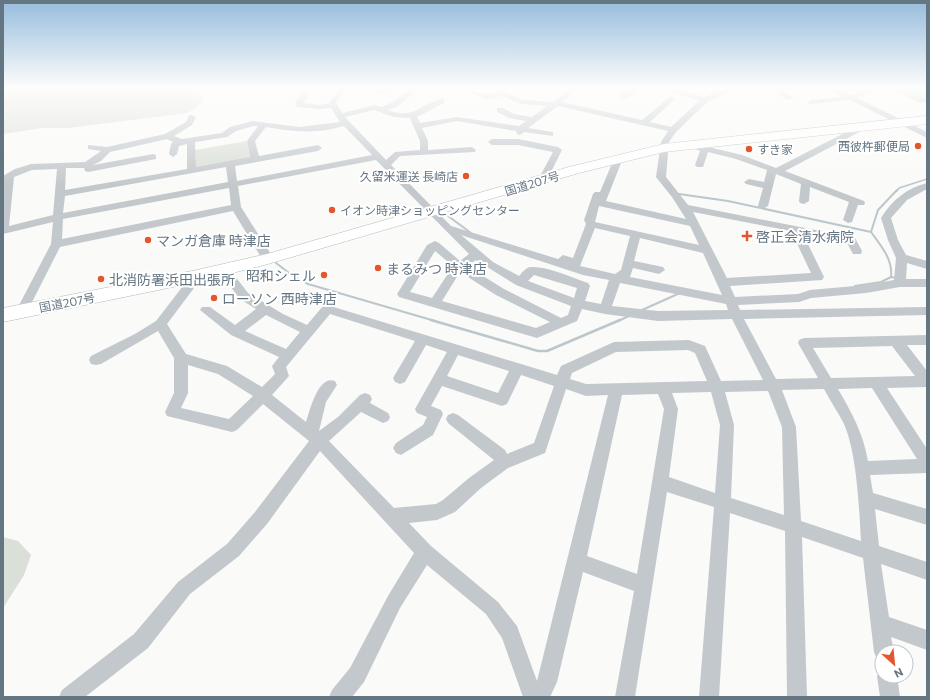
<svg xmlns="http://www.w3.org/2000/svg" width="930" height="700" font-family="Commissioner,'Noto Sans JP',sans-serif">
<rect width="100%" height="100%" fill="#fafaf8"/>
<path fill="#dadfd7" d="M3,88H190L201,93L204,99L196,108L187,113L68,128H42L3,134Z
M895,88H927V99H924Z
M247,141L250,158L196,167L195,150Z
M3,537L18,541L31,555L24,575L3,608Z"/>
<g fill="none" stroke-linecap="round" stroke-linejoin="round">
<path stroke="#bbc7cb" stroke-width="1.5" d="M897,191L899,188L927,179"/>
<path stroke="#bbc7cb" stroke-width="2" d="M679,194L728,201L871,232C881,246 893,259 891,277
M444,213L471,233
M871,232L878,210L897,190
M276,263L293,276L308,284L435,321
M855,286L881,282L891,277L897,278
M642,310L680,293
M618,321L629,316"/>
<path stroke="#bbc7cb" stroke-width="2.5" d="M431,320L538,351H547L620,320"/>
<g stroke="#b4b9bd" stroke-width="1">
<path id="highway" d="M927,116V124L664,152L579,173L268,264L197,282L3,322V308L197,270L267,254L569,167L664,144Z"/>
</g>
<path fill="#c3c8cc" fill-rule="evenodd" d="M294,88H303L309,95L303,103L320,105L329,103L339,88H347L336,102L342,113L375,105L381,107L391,103L411,88H420L397,107L388,110C413,120 419,105 441,99H444V103L417,117L420,123L457,117L519,126L526,121L509,118L497,112V108H503L514,114L532,117L547,106L521,104L502,96L487,99L467,92L471,90L487,95L503,91L523,100L553,102L571,88H580L562,102L642,120L671,96L675,98L674,100L650,122L671,127L699,101L669,91V88H677L704,97L727,88H738L707,102L676,132L669,142L666,177L688,205L851,237L855,238L862,251L861,254H853L847,243L803,234L824,277L822,280L730,286L735,297L798,294L810,290L866,285L894,280L896,258L888,240L881,218C892,200 907,188 927,183V189L907,200L891,218L898,240L906,255L927,261V269L907,263L906,279H927V287H900L866,293L811,298L799,302L738,305L740,310L927,307V315L744,319L776,379L818,378L798,343L799,340L804,338L927,335V345H907L927,371V387L887,388L927,449V473L870,475L873,493L927,509V525L875,509L879,546L927,562V580L881,564L889,617L927,630V650L891,637L894,652H882V661L877,659L874,652L863,558L802,537L807,697H787L785,531L730,513L719,697H699L714,507L667,492L635,697H615L634,591L583,572L557,682L550,697H523L502,638L486,614L427,565L400,608L364,682L352,697H329L332,690L350,668L388,596L414,553L320,451L267,524L239,556L190,594L148,648L85,697H59L62,690L134,634L178,582L227,544L255,512L309,441L263,404L237,430L232,432L167,416L165,412L174,393V358L158,331L101,364L96,365L91,364L89,360L91,356L135,334L156,321L193,273H201L203,276L167,324L186,354L227,366L262,387L275,374L272,366L279,357L231,335L200,310L202,307H210L235,325L256,309L240,299L220,273L218,270L220,267H228L248,293L283,314L307,325L323,306L327,305L557,375L561,366L614,342L689,340L705,346L721,381L763,380L732,319L658,321L605,314L582,309L577,321L537,338L399,297L397,294L399,291L427,245L435,241L439,243L460,261L469,254L376,160L238,186L241,207L274,259L272,262H264L233,211L60,247L26,314H18L16,311L51,244L53,222L3,234V176L15,169L31,164L85,162L101,151L88,149V145L107,147L165,134L186,122L189,115H192L196,117L192,125L174,136L182,139L222,133L230,127L253,121L299,127L340,122L331,108L320,109L297,107L295,103L301,95ZM558,106L668,131L661,142L656,177L672,197L686,219L606,201L623,158L621,156H615L600,192H595L593,194L584,220L586,224L573,258L563,255L558,259L451,226L391,165L400,156L475,152L476,150L472,147L428,150V141L422,128L457,121L516,131L517,134L520,135L524,132L553,136V132L528,128ZM374,110L394,117L410,118L420,141V150L395,152L386,160L345,117ZM253,126H258L247,141L250,157L196,167L195,142L227,137L236,131ZM344,126L372,155L237,181L235,166L318,151L322,148L318,145L259,156L255,141L266,127C294,132 316,134 344,126ZM167,139L173,142L171,144L169,154L173,157L177,154L179,146L187,144V169L65,190L66,168H84L85,171L88,172L156,159V155L153,154L93,165L101,161L110,152ZM226,167L228,182L63,213L65,196ZM57,169L53,215L9,226L14,177L32,170ZM229,188L231,205L62,239L63,219ZM599,206L690,226L699,245L595,222ZM693,212L791,231L811,273L727,278ZM595,228L630,236L621,270L615,274L580,266ZM461,235L583,275L609,280L601,304L585,301L590,286L588,283C573,278 547,266 531,267C526,267 522,273 519,276L493,262ZM640,238L703,253L722,295L630,277L633,268L659,274L665,270L663,267L634,261ZM435,251L453,266L432,298L410,292ZM476,260L516,285L571,306L568,315L561,318L504,289L467,266ZM460,272L496,295L550,322L536,328L442,301ZM534,275L577,288L574,298L528,281ZM620,283L726,304L728,310L658,311L612,306ZM330,314L415,341L393,378L395,382L400,384L405,382L426,345L447,352L415,409L417,413L427,417L423,425L396,443L393,448L396,453L401,455L433,435L443,414L441,410L431,406L442,386L502,406L507,404L521,375L554,386L534,443L507,454L505,450L458,415L453,413L448,415L446,419L448,423L494,460L469,478L443,500L436,504L394,508L329,441L361,412L383,423L388,421L390,417L388,413L370,403L372,399L370,395L365,393L360,395L338,417L319,431L326,402L337,385L335,381C318,375 310,410 306,422L272,395L289,376L286,367ZM266,315L300,332L286,349L245,331ZM892,346L915,376L831,378L813,348ZM688,350L695,353L707,381L586,384L570,379L572,373L616,352ZM458,355L509,371L498,393L447,376ZM188,365L218,374L253,396L229,419L181,408L188,393ZM872,388L917,459L868,461C863,433 852,413 838,389ZM566,389L586,396L608,395L537,681L517,626L498,602L431,546L409,523L437,520L455,512L481,488L508,468L545,453ZM824,389C830,401 838,412 844,424C857,454 859,507 861,541L801,521L796,427L782,390ZM768,391L782,427L784,515L731,498L734,425L725,392ZM711,392L720,425L715,493L669,477L678,409L672,393ZM658,394L664,409L637,574L587,556L622,395Z
M368,88H390L392,90C386,95 374,93 368,88Z
M633,88H643L626,99H620V95Z
M771,88H780L794,98L787,100Z
M826,88H836L851,95L870,88H882L857,98L927,132V138L850,100L809,104L808,102L812,100L842,97Z
M889,88H900L924,98H927V102L920,103Z
M860,125L864,128L863,130L785,171L864,201L865,203L864,205H858L852,222L848,223L843,220L849,202L810,187L809,201L804,204L800,203L799,201L801,184L776,174L768,206L763,209L759,208L758,206L763,188L746,184L744,182L749,179L764,182L767,170L736,159L708,152L703,167H697L695,165L700,151L688,146L692,143L742,155L776,168Z
M518,139L558,147L562,150L546,182L543,183L538,180L553,152L518,145H492L488,142L492,139Z
M882,668V676H897L900,697H880L877,676Z"/>
<use href="#highway" fill="#fff" fill-rule="evenodd"/>
</g>
<linearGradient id="sky" x2="0" y2="1"><stop stop-color="#96bcdc"/><stop offset="0.47" stop-color="#fdfdfc"/><stop offset="1" stop-color="#fdfdfc" stop-opacity="0"/></linearGradient>
<rect width="930" height="186" fill="url(#sky)"/>
<g fill="#e4572e" stroke="#fff" stroke-width="1.5">
<circle cx="918" cy="146" r="4"/>
<circle cx="749" cy="149" r="4"/>
<circle cx="466" cy="176" r="4"/>
<circle cx="332" cy="210" r="4"/>
<path d="M745 230h4v4h4v4h-4v4h-4v-4h-4v-4h4z"/>
<circle cx="148" cy="240" r="4"/>
<circle cx="378" cy="268" r="4"/>
<circle cx="324" cy="275" r="4"/>
<circle cx="101" cy="279" r="4"/>
<circle cx="214" cy="298" r="4"/>
</g>
<g text-anchor="middle" dominant-baseline="central" stroke-width="4" stroke-linejoin="round" paint-order="stroke">
<g font-size="12" fill="#657683" stroke="#fff" text-anchor="end">
<text x="910" y="146">西彼杵郵便局</text>
<text x="757" y="149" text-anchor="start">すき家</text>
<text x="458" y="176">久留米運送 長崎店</text>
<text x="340" y="210" text-anchor="start">イオン時津ショッピングセンター</text>
</g>
<g font-size="12" fill="#657683" stroke="#fff">
<text transform="translate(532 183) rotate(-17)">国道207号</text>
<text transform="translate(67 302) rotate(-11)">国道207号</text>
</g>
<g font-size="14" fill="#657683" stroke="#fff" text-anchor="start">
<text x="756" y="236">啓正会清水病院</text>
<text x="156" y="240">マンガ倉庫 時津店</text>
<text x="386" y="268">まるみつ 時津店</text>
<text x="316" y="275" text-anchor="end">昭和シェル</text>
<text x="109" y="279">北消防署浜田出張所</text>
<text x="222" y="298">ローソン 西時津店</text>
</g>
</g>
<rect width="930" height="700" fill="none" stroke="#657683" stroke-width="8"/>
<g transform="translate(894 664) rotate(153)"><circle r="19" fill="#ffffff" stroke="#c1c8cd"/>
<path d="M0-3L7 15L0 10L-7 15Z" fill="#e4572e"/>
<text y="-6" font-size="11" font-weight="bold" text-anchor="middle" fill="#657683">N</text>
</g>
</svg>
